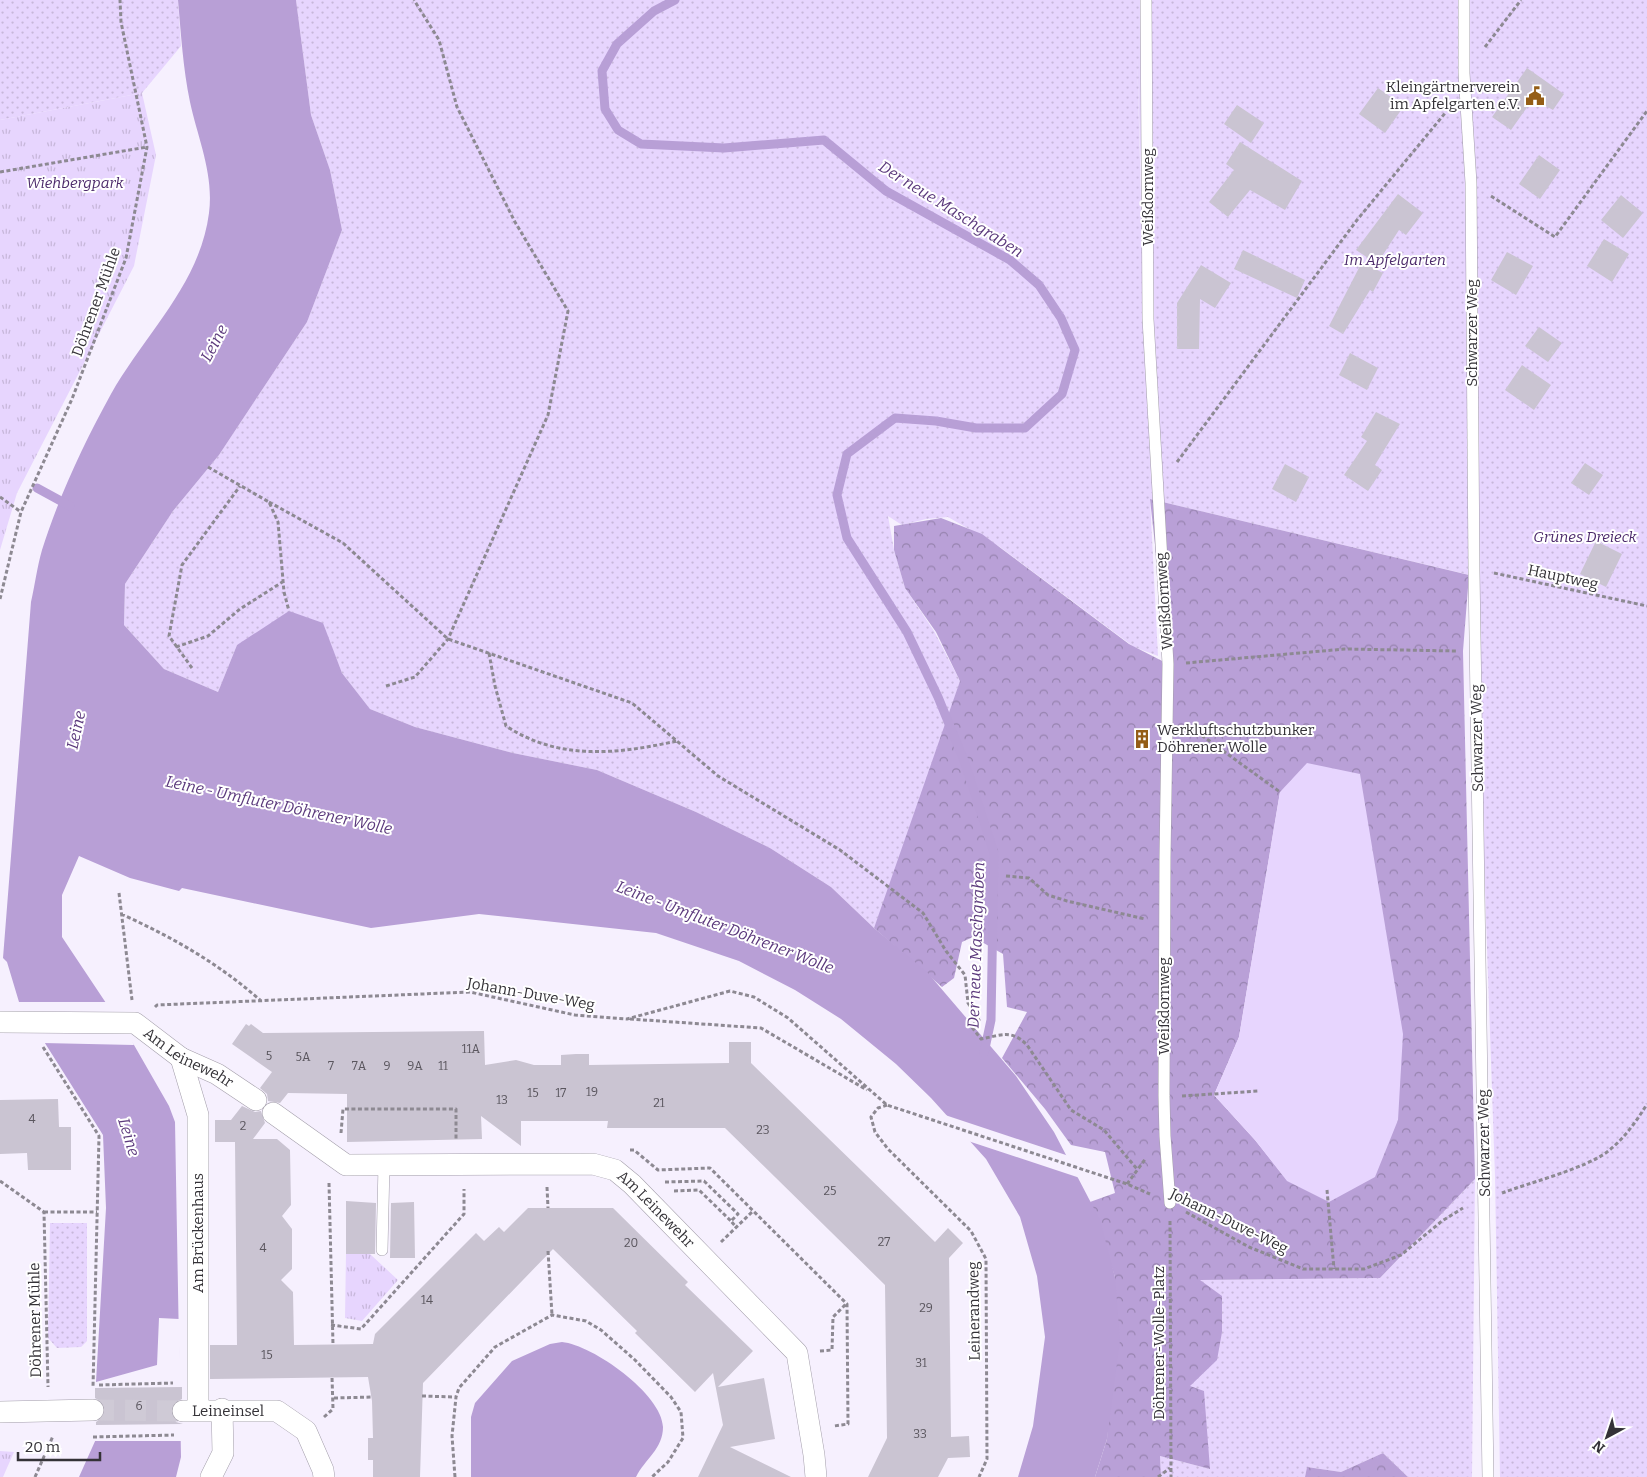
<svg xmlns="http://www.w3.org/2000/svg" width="1647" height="1477" font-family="Bitter,serif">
<defs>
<pattern id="grass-dots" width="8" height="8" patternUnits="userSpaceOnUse" patternTransform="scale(1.25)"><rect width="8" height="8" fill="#e7d5fe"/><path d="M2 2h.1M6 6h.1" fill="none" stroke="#c7b7da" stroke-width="1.8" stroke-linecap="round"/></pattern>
<pattern id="forest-crowns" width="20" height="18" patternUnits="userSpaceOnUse" patternTransform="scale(1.25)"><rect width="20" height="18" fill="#b9a0d7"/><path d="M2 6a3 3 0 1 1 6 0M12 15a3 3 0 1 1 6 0" fill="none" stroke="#9783af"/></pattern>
<pattern id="park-tufts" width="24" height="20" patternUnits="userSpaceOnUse" patternTransform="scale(1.25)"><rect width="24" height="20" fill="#e7d5fe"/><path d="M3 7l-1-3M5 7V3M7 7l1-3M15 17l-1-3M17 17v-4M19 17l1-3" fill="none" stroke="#c7b7da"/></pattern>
</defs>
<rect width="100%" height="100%" fill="#f6f0fe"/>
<path fill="url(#grass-dots)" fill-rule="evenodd" d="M0,0H178L181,46L142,93L0,120Z
M296,0H1647V1477H1500L1495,1176L1474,576L1150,499L1158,656L1134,647L1000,547L948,517L926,519L902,525L888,516L894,550L905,588L934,631L960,681L910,837L874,928L831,887L770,848L696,812L597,770L513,753L415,727L370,709L342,673L322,623L237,645L218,692L164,669L124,625L125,584L173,511L219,455L307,322L342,230L330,170L311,115ZM1137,51L1144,272H1143Z
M1475,1179L1472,1477H1408L1383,1453L1341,1472L1307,1467L1305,1477H1161L1160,1456L1210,1469L1189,1386L1199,1280L1380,1278Z
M50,1223H87V1341L81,1347L57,1348L48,1338Z"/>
<path fill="url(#forest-crowns)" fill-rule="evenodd" d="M1150,499L1469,575L1463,651L1475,1179L1380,1278L1200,1280L1222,1296V1332L1217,1360L1190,1386L1204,1391L1210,1469L1160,1456L1161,1477H1095L1107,1439L1115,1277L1090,1202L1115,1193L1105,1152L1071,1145L1045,1109L1002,1058L1027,1012L1007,1007L1003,954L973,937L962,942L954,978L942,987L874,928L960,681L936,632L905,588L894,550V526L941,518L982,534L1129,644L1168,664ZM1280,792L1287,1180L1255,1140L1214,1095L1239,1037Z
M1383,1453L1408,1477H1305L1307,1467L1341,1472Z"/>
<path fill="url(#park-tufts)" d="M142,93L156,155L134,266L17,493L0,550V120Z
M346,1254H370L398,1280L362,1321L345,1318Z
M0,1451L14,1452L3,1477H0Z"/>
<path fill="#e7d5fe" d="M1307,763L1360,774L1403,1034L1398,1120L1375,1177L1329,1202L1287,1181L1255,1140L1214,1095L1239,1037L1280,792Z"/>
<path fill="#b89fd6" d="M178,0H296L311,115L330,170L342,230L307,322L219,455L173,511L125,584L124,625L164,669L218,692L237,645L289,611L323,623L342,673L370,709L415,727L513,753L597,770L696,812L770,848L831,887L874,928L927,972L1016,1076L1054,1132L1100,1220L1115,1277L1120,1340L1107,1439L1095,1477H1018L1033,1426L1045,1337L1037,1276L1020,1217L986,1159L931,1098L896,1064L841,1019L795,990L739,961L656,933L479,914L371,928L182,888L179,891L130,878L79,856L62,895V937L134,1045L169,1106L175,1122L181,1457L176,1477H79L96,1439V1382L106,1208L103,1135L19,1002L7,962L3,958L31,602C35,585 37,567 42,550C59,496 84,443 111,394C145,334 200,284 209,213C214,174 198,139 190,102C183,68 181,34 178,0Z
M562,1342C593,1345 662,1394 663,1427C663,1449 645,1459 636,1477H471V1417L475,1403L512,1361L550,1344Z"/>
<path fill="#f6f0fe" d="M17,1002H107L128,1032L134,1045L43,1043Z
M942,1114L1069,1156L1080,1178L965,1140Z
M159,1318L179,1319L182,1441H93L96,1382L157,1365Z"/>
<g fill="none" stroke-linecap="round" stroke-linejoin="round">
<path stroke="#b89fd6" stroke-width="9" d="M675,0L654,11L617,44L602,71L605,109L618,130L641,144L724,148L824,140L886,191L1010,260L1039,285L1061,318L1075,350L1062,394L1025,428H976L936,421L895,418L847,454L837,495L847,538L907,632L938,697L965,763L994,853L991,1020L984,1053
M37,488L70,506"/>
</g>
<path fill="#cac4d2" d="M1527,68L1564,94L1553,110L1533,99L1511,130L1492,117Z
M1378,88L1404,106L1385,133L1359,114Z
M1237,105L1264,123L1251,143L1224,124Z
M1240,142L1302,181L1285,210L1250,190L1228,217L1209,202L1234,170L1226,164Z
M1539,155L1560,170L1540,199L1519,184Z
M1398,194L1423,213L1406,235L1399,230L1377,264L1356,250Z
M1621,195L1643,213L1623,238L1601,220Z
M1604,239L1629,254L1612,282L1587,266Z
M1243,250L1305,280L1297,298L1234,269Z
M1507,252L1533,266L1516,295L1491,280Z
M1362,262L1383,273L1373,292L1370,290L1343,334L1329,326Z
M1201,265L1231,283L1215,308L1200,299L1199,349H1177V303Z
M1539,327L1562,343L1548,362L1525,346Z
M1350,353L1378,368L1367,390L1339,375Z
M1522,365L1551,385L1534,410L1505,390Z
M1376,412L1400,424L1375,465L1382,470L1368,491L1344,475L1367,441L1361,437Z
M1585,463L1603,475L1589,495L1571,483Z
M1285,464L1309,477L1296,502L1272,489Z
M1596,541L1622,554L1606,587L1580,574Z
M246,1024L249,1026L251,1024L263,1033L484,1031L485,1065L516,1060L534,1065H561V1055L576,1054H589V1065L729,1063V1042H751V1063L935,1242L948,1228L963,1243L949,1258L951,1437L969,1436L970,1457L948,1458L938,1477H868L887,1438L885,1285L725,1128H607L608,1121H521V1146L481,1116L482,1139L347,1142V1094L288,1093L280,1103L268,1101L267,1094L260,1088L272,1072L232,1044Z
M58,1099L59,1127H71V1170H28L27,1153L0,1154V1100Z
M242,1106L255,1112L261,1111L265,1123L253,1139H277L290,1150L291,1205L282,1216L292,1229V1269L281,1280L293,1292L294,1345L373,1344L375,1334L476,1233L484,1241L499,1227L504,1232L528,1208H613L688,1282L685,1285L753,1351L718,1387L764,1378L775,1439L730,1447L791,1477H698L723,1425L713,1373L695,1392L635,1333L637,1331L553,1249L423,1383L420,1477H373V1460H368V1438H373L372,1401L368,1377L210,1379V1345H237L235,1142H215V1120H231Z
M346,1201L376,1203L375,1254H346Z
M414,1202L415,1258H390L391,1203Z
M182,1387V1399L172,1404L171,1411L176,1422L183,1424L96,1425V1422L104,1416L105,1409L103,1403L95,1398V1388Z"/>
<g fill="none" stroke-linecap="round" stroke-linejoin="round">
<path stroke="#cfcad6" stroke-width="21" stroke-dasharray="21 11" stroke-linecap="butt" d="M93,1410L183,1411"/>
<g stroke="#a39eaa" stroke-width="12">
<path id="lane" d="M1146,0L1148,319L1168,664L1165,858L1164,1096L1165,1136L1170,1203
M1464,0V73L1471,183L1474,571L1488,1477
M382,1250L384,1165"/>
</g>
<g stroke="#a39eaa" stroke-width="22">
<g id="street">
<path id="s1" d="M0,1022L135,1023L181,1058L217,1074L256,1100"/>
<path d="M181,1058L198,1115V1410"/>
<path id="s2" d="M273,1113L346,1165L593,1164L615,1170L632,1184L797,1353L814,1455L816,1477"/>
<path id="s3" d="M183,1411H277L306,1431L323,1470L324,1477"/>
<path d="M0,1412L93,1410"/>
<path d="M211,1477L223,1453L222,1409"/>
</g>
</g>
<path stroke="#8d8992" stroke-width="3" stroke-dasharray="4 2.5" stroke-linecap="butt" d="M1485,47L1521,0
M0,172L147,147
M1491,196L1555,237L1647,111
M1177,462L1357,220L1446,112
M208,467L269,502L278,522L284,592L289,611
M0,497L21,512
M269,502L343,543L448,639L632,703L718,776L840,850L923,913L946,951L965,975L968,1003L979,1020L971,1026L981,1039C1002,1035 1011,1029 1027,1045L1071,1110L1104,1130L1137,1169
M1494,573L1647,606
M0,599L21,512L72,399L126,258L147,147L121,22L120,0
M176,647L208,636L240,609L284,581
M489,653L495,686L506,726C559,761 618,754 677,741
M1186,663L1345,649L1457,651
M192,668L169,636L182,565L240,486
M386,686L415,677L448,639L548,415L568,311L515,222L457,107L439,40L414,0
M1186,724L1280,792
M1006,876L1029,878L1048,895L1067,901L1145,919
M119,893L132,1000
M121,914C172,937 218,963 260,1000
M155,1007L157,1005L470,992L575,1015L627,1019L730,991L754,997L788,1018L887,1105L1127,1184L1150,1194
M630,1019L761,1028L867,1090
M43,1047L99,1136L93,1387
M1182,1096L1259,1091
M887,1105L878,1108L871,1117L875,1132L888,1149L971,1231L986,1259L987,1459L979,1477
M341,1133L343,1109H456V1140
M630,1150H634L658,1170L710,1168L847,1304L848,1424L834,1426
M0,1181L44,1212L48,1387
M665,1182L704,1181L738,1214L731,1221L736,1227
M329,1183L333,1345
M1127,1184L1146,1158
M547,1187L548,1208
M1327,1190L1334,1269
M674,1191L699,1190L731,1221
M1502,1193C1529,1183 1586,1168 1607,1152C1624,1139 1636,1122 1647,1104
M44,1212H97
M1186,1212L1249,1247L1303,1269H1364L1401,1255L1442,1221L1463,1208
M1170,1221L1171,1477
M721,1242L753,1211
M548,1251L552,1315
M331,1325L361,1329L464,1214V1189
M820,1351L832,1350L833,1317L846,1304
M99,1385L173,1383
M422,1396L456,1397
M334,1398L372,1397
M324,1417L333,1409L332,1377
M93,1437L174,1435
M35,1477L53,1436
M455,1477L452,1436L456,1397L459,1388L495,1347L552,1315L586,1321L601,1330L635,1360L671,1397L681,1412L683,1438L668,1462L652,1477
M1158,1477L1170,1468"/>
<use href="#lane" stroke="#fff" stroke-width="11"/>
<use href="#street" stroke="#fff" stroke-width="21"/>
</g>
<defs>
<g id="civic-bare" transform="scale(1.5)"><path d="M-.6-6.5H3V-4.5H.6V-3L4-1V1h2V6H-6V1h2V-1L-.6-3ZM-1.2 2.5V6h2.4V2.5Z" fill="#945d16" stroke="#fff" stroke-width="2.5" paint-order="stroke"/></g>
<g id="building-bare" transform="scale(1.5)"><path d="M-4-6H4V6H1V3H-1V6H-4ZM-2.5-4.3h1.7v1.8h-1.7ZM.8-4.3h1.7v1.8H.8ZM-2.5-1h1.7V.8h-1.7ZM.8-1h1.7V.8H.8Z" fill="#945d16" stroke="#fff" stroke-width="2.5" paint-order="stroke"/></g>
</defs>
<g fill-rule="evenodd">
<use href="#civic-bare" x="1535" y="96"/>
<use href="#building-bare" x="1142" y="739"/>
</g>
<g text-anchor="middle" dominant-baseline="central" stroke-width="4" stroke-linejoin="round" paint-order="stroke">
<g font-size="12" fill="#5a565e">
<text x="471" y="1049">11A</text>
<text x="269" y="1056">5</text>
<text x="303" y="1057">5A</text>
<text x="331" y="1066">7</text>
<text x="359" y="1066">7A</text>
<text x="387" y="1066">9</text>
<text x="415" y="1066">9A</text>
<text x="443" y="1066">11</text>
<text x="592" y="1092">19</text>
<text x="533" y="1093">15</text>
<text x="561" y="1093">17</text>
<text x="502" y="1100">13</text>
<text x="659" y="1103">21</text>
<text x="32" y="1119">4</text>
<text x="243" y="1126">2</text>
<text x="763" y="1130">23</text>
<text x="830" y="1191">25</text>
<text x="884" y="1242">27</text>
<text x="631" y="1243">20</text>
<text x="263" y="1248">4</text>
<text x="427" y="1300">14</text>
<text x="926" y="1308">29</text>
<text x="267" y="1355">15</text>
<text x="921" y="1363">31</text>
<text x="139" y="1406">6</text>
<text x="920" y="1434">33</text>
</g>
<g font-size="15" fill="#343237" stroke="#fff" text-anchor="end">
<text x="1520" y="87">Kleingärtnerverein<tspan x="1520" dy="17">im Apfelgarten e.V.</tspan></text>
<text x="1157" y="730" text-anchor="start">Werkluftschutzbunker<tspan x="1157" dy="17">Döhrener Wolle</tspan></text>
</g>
<g font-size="15" font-style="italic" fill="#4c2a6b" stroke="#fff">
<text x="75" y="183">Wiehbergpark</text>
<text x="1395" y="260">Im Apfelgarten</text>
<text x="1585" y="537">Grünes Dreieck</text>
</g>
<g font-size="15" fill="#343237" stroke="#fff">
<text transform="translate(1148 197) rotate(-90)">Weißdornweg</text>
<text transform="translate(96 302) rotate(-70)">Döhrener Mühle</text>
<text transform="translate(1472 333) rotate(-90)">Schwarzer Weg</text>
<text transform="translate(1563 577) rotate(12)">Hauptweg</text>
<text transform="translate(1164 601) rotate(-94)">Weißdornweg</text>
<text transform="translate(1477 738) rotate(-91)">Schwarzer Weg</text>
<text transform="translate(531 994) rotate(10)">Johann-Duve-Weg</text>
<text transform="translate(1164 1006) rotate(-90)">Weißdornweg</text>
<text stroke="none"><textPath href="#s1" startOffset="199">Am Leinewehr</textPath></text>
<text transform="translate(1484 1143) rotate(-91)">Schwarzer Weg</text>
<text stroke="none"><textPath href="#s2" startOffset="416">Am Leinewehr</textPath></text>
<text transform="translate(1229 1221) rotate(26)">Johann-Duve-Weg</text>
<text transform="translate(198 1233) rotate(-90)">Am Brückenhaus</text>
<text transform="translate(974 1311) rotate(-91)">Leinerandweg</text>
<text transform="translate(35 1320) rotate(-91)">Döhrener Mühle</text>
<text transform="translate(1159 1343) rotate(-90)">Döhrener-Wolle-Platz</text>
<text stroke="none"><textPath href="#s3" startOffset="45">Leineinsel</textPath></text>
</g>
<g font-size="16" font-style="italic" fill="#5b397c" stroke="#fff">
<text transform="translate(951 209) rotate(32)">Der neue Maschgraben</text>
<text transform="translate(214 343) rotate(-62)">Leine</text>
<text transform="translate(76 730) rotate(-78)">Leine</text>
<text transform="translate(279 805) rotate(12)">Leine - Umfluter Döhrener Wolle</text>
<text transform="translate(725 927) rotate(21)">Leine - Umfluter Döhrener Wolle</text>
<text transform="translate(976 945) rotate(-88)">Der neue Maschgraben</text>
<text transform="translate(129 1137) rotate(73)">Leine</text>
</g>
</g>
<g transform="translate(1607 1437) rotate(220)" stroke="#ffffff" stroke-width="4" paint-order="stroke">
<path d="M0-4L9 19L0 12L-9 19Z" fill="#343237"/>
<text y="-8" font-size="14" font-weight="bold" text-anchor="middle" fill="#343237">N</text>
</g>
<path d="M18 1452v8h82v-8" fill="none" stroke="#343237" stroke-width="2.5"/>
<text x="25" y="1452" font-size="15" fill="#343237" stroke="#ffffff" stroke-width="4" paint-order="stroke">20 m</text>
</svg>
